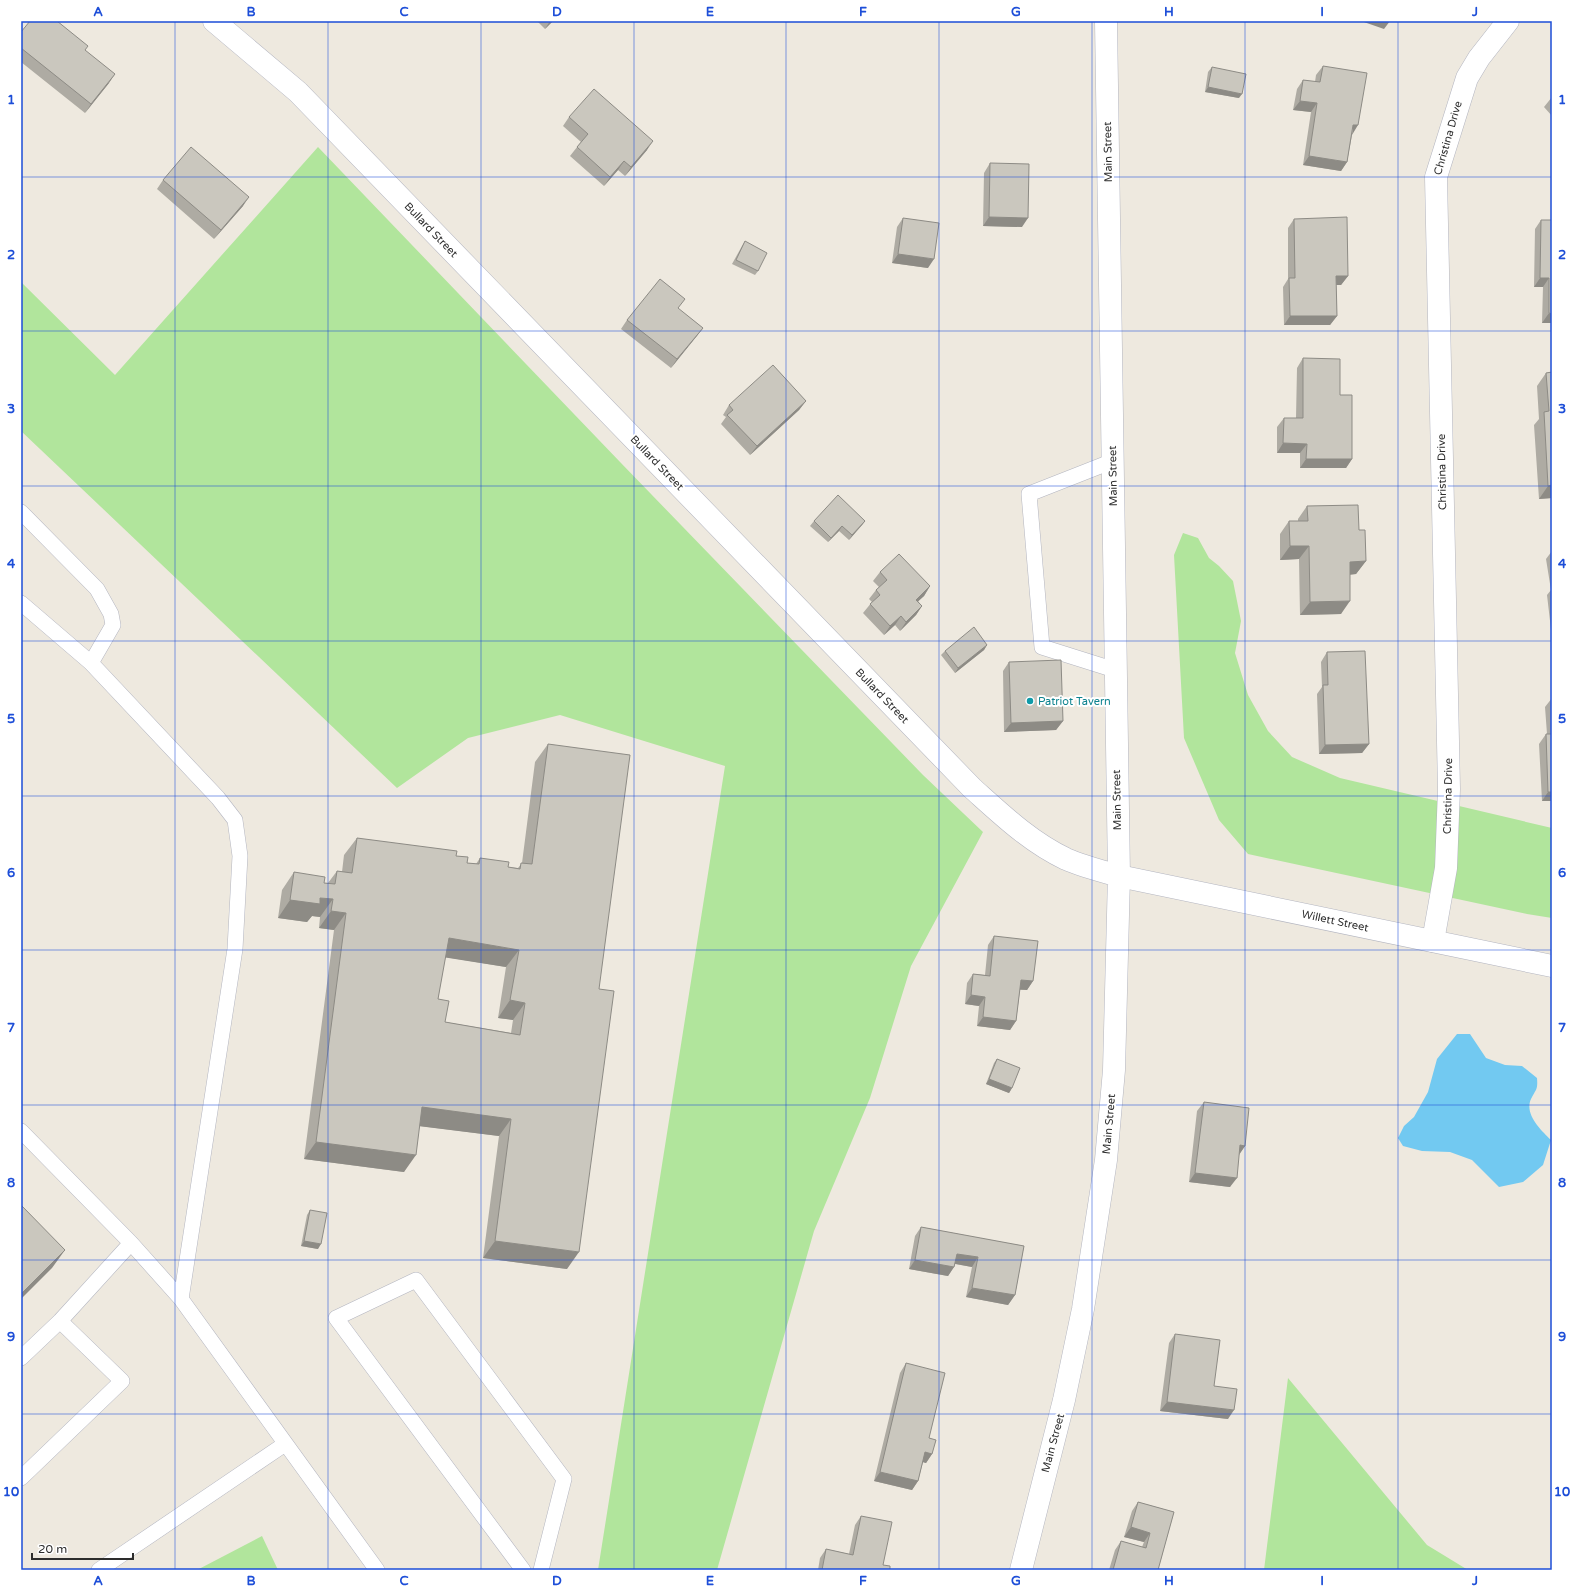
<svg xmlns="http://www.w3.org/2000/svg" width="1573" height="1591" font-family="'Varela Round',sans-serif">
<rect width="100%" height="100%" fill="#eee9df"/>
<path fill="#b1e59c" d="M318,147L621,463L923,775L983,832L911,966L870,1098L814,1231L717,1570H598L725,766L560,715L468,738L397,788L21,431V282L115,375Z
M1183,533L1198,538L1209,558L1219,566L1233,581L1241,621L1235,653L1248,695L1268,731L1292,757L1340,778L1552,828V918L1527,914L1248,854L1219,820L1184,738L1174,555Z
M1288,1378L1427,1545L1468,1570H1264Z
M262,1536L278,1570H197Z"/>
<path fill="#72c9f1" d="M1457,1034H1470L1486,1058L1505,1065L1522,1066L1537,1078C1538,1090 1536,1089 1531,1099C1524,1114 1541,1130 1551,1140L1543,1165L1523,1182L1499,1187L1472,1160L1450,1152L1422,1151L1403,1146L1398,1138L1404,1126L1414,1117L1428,1092L1437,1059Z"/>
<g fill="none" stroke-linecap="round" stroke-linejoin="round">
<g stroke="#b3b5c0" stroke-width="16">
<path id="service" d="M1113,461L1029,494L1042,647L1115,670
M21,512L97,589L111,614L113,625L91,663
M21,603L91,663L218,798L235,820L240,856L235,949L181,1299
M21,1131L131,1243L181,1299L377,1570
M21,1358L60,1321L131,1243
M21,1478L122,1381L60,1321
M99,1570L285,1444
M523,1570L336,1318L416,1280L564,1479L541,1570"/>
</g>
<g stroke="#b3b5c0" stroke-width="23">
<path id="minor" d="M1433,941L1446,868L1449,789L1436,177L1467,78L1479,58L1508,21"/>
</g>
<g stroke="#b3b5c0" stroke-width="23">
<path id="tertiary" d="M1119,876L1552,966"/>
</g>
<g stroke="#b3b5c0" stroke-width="23">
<path id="secondary" d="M214,21L298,92L972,788C1001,814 1030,842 1066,859C1082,866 1101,871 1119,876
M1021,1570L1064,1400L1083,1309L1106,1160L1114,1070L1119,876L1106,21"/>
</g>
<use href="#service" stroke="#fff" stroke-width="15"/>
<use href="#minor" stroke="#fff" stroke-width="22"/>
<use href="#tertiary" stroke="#fff" stroke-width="22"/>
<use href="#secondary" stroke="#fff" stroke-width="22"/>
</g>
<path fill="#aeaba3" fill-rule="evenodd" d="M537,21H553L545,29Z
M21,32L109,83L85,113L21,62Z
M1323,66L1352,135L1347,162L1341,171L1303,165L1311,112L1293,110L1297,89L1303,80L1315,82L1316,75Z
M1212,67L1239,98L1205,92L1208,72Z
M1552,97V116L1544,107Z
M569,117L647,150L625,176L618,170L604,186L570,156L581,142L563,126Z
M990,163L1022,227L983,226L984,173Z
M163,180L243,206L214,239L157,189Z
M903,218L928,268L892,263L897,227Z
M1294,219L1348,276L1341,285H1336L1337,316L1330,325H1284L1283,287L1288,279V228Z
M1541,220H1552V323H1542L1543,287H1534L1535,229Z
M745,241L758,271L755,275L732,264L742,246Z
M678,309L703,328L696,337L671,368L621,329L627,320Z
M1303,358L1340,395L1352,459L1346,468H1300V453H1277V427L1284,418H1296L1297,368Z
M1552,372V498L1539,499L1534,425L1539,419L1537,386L1546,373Z
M806,401L799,410L750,455L721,424L726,417L723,415L729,405Z
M1307,506L1359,530L1366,561L1356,574L1350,575L1341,614L1300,615L1299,559L1280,560V534L1289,521H1298V519Z
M814,521H865L862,525L849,540L839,531L828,542L810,526Z
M1552,551V638L1547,595L1551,590L1546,559Z
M880,572L930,586L924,596L918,601L922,606L916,615L900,631L895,625L884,635L863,613L872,602L869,599L876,590L879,587L873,581Z
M987,645L984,650L955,673L941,655L945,651Z
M1327,652L1369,744L1362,753L1319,754L1317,694L1322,687L1321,662Z
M1009,662L1063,721L1056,730L1004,732L1003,671Z
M1552,698V801H1542L1539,744L1546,734H1547L1545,707Z
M548,744L599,989L567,1269L483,1258L499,1136L420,1126L404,1172L304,1159L334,930L319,928L320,917L312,916L307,922L278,918L282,890L294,872L324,883H328L337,871L342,872L344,855L357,838L456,856L467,863L476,864L480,858L508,867L518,868L522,863L535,762ZM445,957L506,967L498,1018L513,1020L511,1033L445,1022L438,999Z
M994,936L1033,981L1027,990H1020L1016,1021L1010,1030L977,1026L979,1006L965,1004L967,983L973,974L985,975L988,945Z
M997,1059L1012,1088L1009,1093L986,1084L994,1063Z
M1204,1102L1245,1146L1239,1154L1230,1187L1189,1182L1197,1111Z
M310,1210L318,1249L301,1246L307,1215Z
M921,1227L1024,1246L1015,1295L1008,1305L966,1297L972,1267L955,1264L954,1267L948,1276L909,1269L915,1236Z
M1175,1334L1228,1419L1160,1411L1169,1343Z
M906,1363L929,1438L932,1454L926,1463L923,1462L918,1481L912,1490L874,1481L900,1373Z
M1138,1502L1174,1512L1158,1570H1109L1115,1550L1121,1541L1142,1547L1144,1542L1124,1537L1132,1511Z
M861,1516L883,1565L890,1570H818L820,1558L826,1549L849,1554L855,1525Z"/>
<path fill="#8d8b85" d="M550,21H553L545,29Z
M1361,21H1390L1384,29Z
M115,74L109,83L85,113L91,104Z
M1208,87L1242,94L1239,98L1205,92Z
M1300,101L1317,103L1311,112L1293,110Z
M1353,125H1358L1352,135Z
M653,141L647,150L625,176L631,167Z
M1309,156L1347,162L1341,171L1303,165Z
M624,161L618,170L604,186L610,177Z
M249,197L243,206L214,239L221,230Z
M989,217L1028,218L1022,227L983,226Z
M898,254L934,259L928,268L892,263Z
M1336,276H1348L1341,285H1330Z
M1540,278H1549L1543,287H1534Z
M1549,313L1552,314V323H1542Z
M1290,316H1337L1330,325H1284Z
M703,328L696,337L671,368L677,359Z
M806,401L799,410L750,455L757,446Z
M1283,443L1307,444L1300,453H1277Z
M1306,459H1352L1346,468H1300Z
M1552,485V498L1539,499L1548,486Z
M865,521L862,525L849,540L852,535Z
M842,526L839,531L828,542L831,538Z
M1290,546H1309L1299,559L1280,560Z
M1366,561L1356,574L1340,575L1350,562Z
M930,586L924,596L910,609L916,600Z
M1350,601L1341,614L1300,615L1310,602Z
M922,606L916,615L900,631L906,622Z
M901,616L895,625L884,635L890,626Z
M987,645L984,650L955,673L958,668Z
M1063,721L1056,730L1004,732L1011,723Z
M1369,744L1362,753L1319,754L1325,745Z
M1548,792H1552V801H1542Z
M320,898L333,899L320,917L312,916L307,922L278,918L290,900Z
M331,911L346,913L334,930L319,928Z
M449,938L519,950L506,967L436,956Z
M1021,980L1033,981L1027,990L1015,989Z
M971,995L985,997L979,1006L965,1004Z
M510,1000L525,1003L513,1020L498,1018Z
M983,1017L1016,1021L1010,1030L977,1026Z
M989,1079L1012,1088L1009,1093L986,1084Z
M422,1107L511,1119L499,1136L410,1125Z
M316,1142L416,1155L404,1172L304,1159Z
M1240,1145L1245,1146L1239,1155Z
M1195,1173L1237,1178L1230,1187L1189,1182Z
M304,1241L321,1244L318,1249L301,1246Z
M495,1241L579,1252L567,1269L483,1258Z
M65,1250L52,1268L21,1299V1294Z
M957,1254L978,1257L972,1267L951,1263Z
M915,1260L954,1267L948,1276L909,1269Z
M972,1288L1015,1295L1008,1305L966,1297Z
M1167,1402L1234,1410L1228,1419L1160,1411Z
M925,1452L932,1454L926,1463L919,1461Z
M880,1472L918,1481L912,1490L874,1481Z
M1131,1527L1150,1533L1144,1542L1124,1537Z"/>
<path fill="#cac7be" stroke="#8d8b85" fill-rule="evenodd" d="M30,21H57L88,46L85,50L115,74L91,104L21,48V32Z
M1323,66L1367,73L1358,125H1353L1347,162L1309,156L1317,103L1300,101L1303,80L1320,82Z
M1212,67L1246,74L1242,94L1208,87Z
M594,89L653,141L631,167L624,161L610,177L577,147L588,134L569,117Z
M191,147L249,197L221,230L163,180Z
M990,163L1029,164L1028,218L989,217Z
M1347,217L1348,276H1336L1337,316H1290L1289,278H1295L1294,219Z
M903,218L939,223L934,259L898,254Z
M1541,220H1552V314L1549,313V278H1540Z
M745,241L767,253L758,271L736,260Z
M660,279L685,299L678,308L703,328L677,359L627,320Z
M1303,358L1340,359V395H1352V459H1306L1307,444L1283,443L1284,418H1303Z
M773,365L806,401L757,446L727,415L733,410L729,405Z
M1552,372V485L1548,486L1544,412L1549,411L1546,373Z
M838,495L865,521L852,535L842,526L831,538L814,521Z
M1358,505L1359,530H1365L1366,561L1350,562V601L1310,602L1309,546H1290L1289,521H1308L1307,506Z
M899,554L930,586L916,600L922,606L906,622L901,616L890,626L870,604L880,595L876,590L887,580L880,572Z
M974,627L987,645L958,668L945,651Z
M1365,651L1369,744L1325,745L1323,685H1328L1327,652Z
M1061,660L1063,721L1011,723L1009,662Z
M1546,734H1552V792H1548Z
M548,744L630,755L599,989L614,991L579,1252L495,1241L511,1119L422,1107L416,1155L316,1142L346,913L331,911L333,899L320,898V904L290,900L294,872L325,877L324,883L335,884L337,871L352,873L357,838L457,851L456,856L468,857L467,863L479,864L480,858L509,862L508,867L520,869L521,863L532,864ZM449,938L519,950L510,1000L525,1003L520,1035L445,1022L449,1001L438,999Z
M994,936L1038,941L1033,981L1021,980L1016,1021L983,1017L985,997L971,995L973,974L990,976Z
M997,1059L1020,1068L1012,1088L989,1079Z
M1204,1102L1249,1108L1245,1146L1240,1145L1237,1178L1195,1173Z
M21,1205L65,1250L21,1294Z
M310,1210L327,1213L321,1244L304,1241Z
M921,1227L1024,1246L1015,1295L972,1288L978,1257L957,1254L954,1267L915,1260Z
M1175,1334L1220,1340L1214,1386L1237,1389L1234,1410L1167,1402Z
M906,1363L945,1373L929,1438L936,1440L932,1454L925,1452L918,1481L880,1472Z
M1138,1502L1174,1512L1158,1570H1113L1121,1541L1146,1548L1150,1533L1131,1527Z
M861,1516L892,1522L883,1565L890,1566V1570H822L826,1549L853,1555Z"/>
<path fill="none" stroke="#1d4ed8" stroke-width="1" stroke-opacity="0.55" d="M175,21V1570M328,21V1570M481,21V1570M634,21V1570M786,21V1570M939,21V1570M1092,21V1570M1245,21V1570M1398,21V1570M21,177H1552M21,331H1552M21,486H1552M21,641H1552M21,796H1552M21,950H1552M21,1105H1552M21,1260H1552M21,1414H1552"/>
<circle fill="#0f9aa8" stroke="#fff" stroke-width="1.5" cx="1030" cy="701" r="4"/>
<g text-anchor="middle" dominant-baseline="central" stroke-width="4" stroke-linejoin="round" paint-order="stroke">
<g font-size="11" fill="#2d2d2d" stroke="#fff">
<text transform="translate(1448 138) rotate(-74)">Christina Drive</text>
<text transform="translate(1108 152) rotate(-91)">Main Street</text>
<text transform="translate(431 230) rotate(46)">Bullard Street</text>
<text transform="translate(657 463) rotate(46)">Bullard Street</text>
<text transform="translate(1442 472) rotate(-91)">Christina Drive</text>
<text transform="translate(1113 476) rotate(-91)">Main Street</text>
<text transform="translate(882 696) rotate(46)">Bullard Street</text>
<text transform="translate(1448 796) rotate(-89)">Christina Drive</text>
<text transform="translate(1117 800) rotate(-91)">Main Street</text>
<text transform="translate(1335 921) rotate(12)">Willett Street</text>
<text transform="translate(1109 1124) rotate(-85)">Main Street</text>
<text transform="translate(1053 1443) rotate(-75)">Main Street</text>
</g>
<g font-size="11" fill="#0d838f" stroke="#fff" text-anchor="start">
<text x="1038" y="701">Patriot Tavern</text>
</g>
</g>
<rect width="1573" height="1591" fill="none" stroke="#ffffff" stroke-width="44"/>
<path d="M32 1553v6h101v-6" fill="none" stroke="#2d2d2d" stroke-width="2"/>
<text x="38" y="1553" font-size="12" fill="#2d2d2d" stroke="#ffffff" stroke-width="3" paint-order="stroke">20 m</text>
<rect x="22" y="22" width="1529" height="1547" fill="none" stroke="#1d4ed8" stroke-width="1.5"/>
<g font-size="13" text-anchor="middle" font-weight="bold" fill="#1d4ed8">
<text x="98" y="16">A</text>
<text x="251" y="16">B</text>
<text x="404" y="16">C</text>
<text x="557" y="16">D</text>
<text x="710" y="16">E</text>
<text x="863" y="16">F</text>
<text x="1016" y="16">G</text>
<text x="1169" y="16">H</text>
<text x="1322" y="16">I</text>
<text x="1475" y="16">J</text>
<text x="11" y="104">1</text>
<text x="1562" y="104">1</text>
<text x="11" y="259">2</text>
<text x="1562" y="259">2</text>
<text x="11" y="413">3</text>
<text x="1562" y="413">3</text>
<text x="11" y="568">4</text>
<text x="1562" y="568">4</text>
<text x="11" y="723">5</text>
<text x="1562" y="723">5</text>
<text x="11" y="877">6</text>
<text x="1562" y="877">6</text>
<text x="11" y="1032">7</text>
<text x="1562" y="1032">7</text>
<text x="11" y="1187">8</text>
<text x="1562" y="1187">8</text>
<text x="11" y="1341">9</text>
<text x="1562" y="1341">9</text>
<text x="11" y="1496">10</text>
<text x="1562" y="1496">10</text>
<text x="98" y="1585">A</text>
<text x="251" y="1585">B</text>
<text x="404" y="1585">C</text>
<text x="557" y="1585">D</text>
<text x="710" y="1585">E</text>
<text x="863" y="1585">F</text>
<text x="1016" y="1585">G</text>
<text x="1169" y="1585">H</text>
<text x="1322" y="1585">I</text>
<text x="1475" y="1585">J</text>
</g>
</svg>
